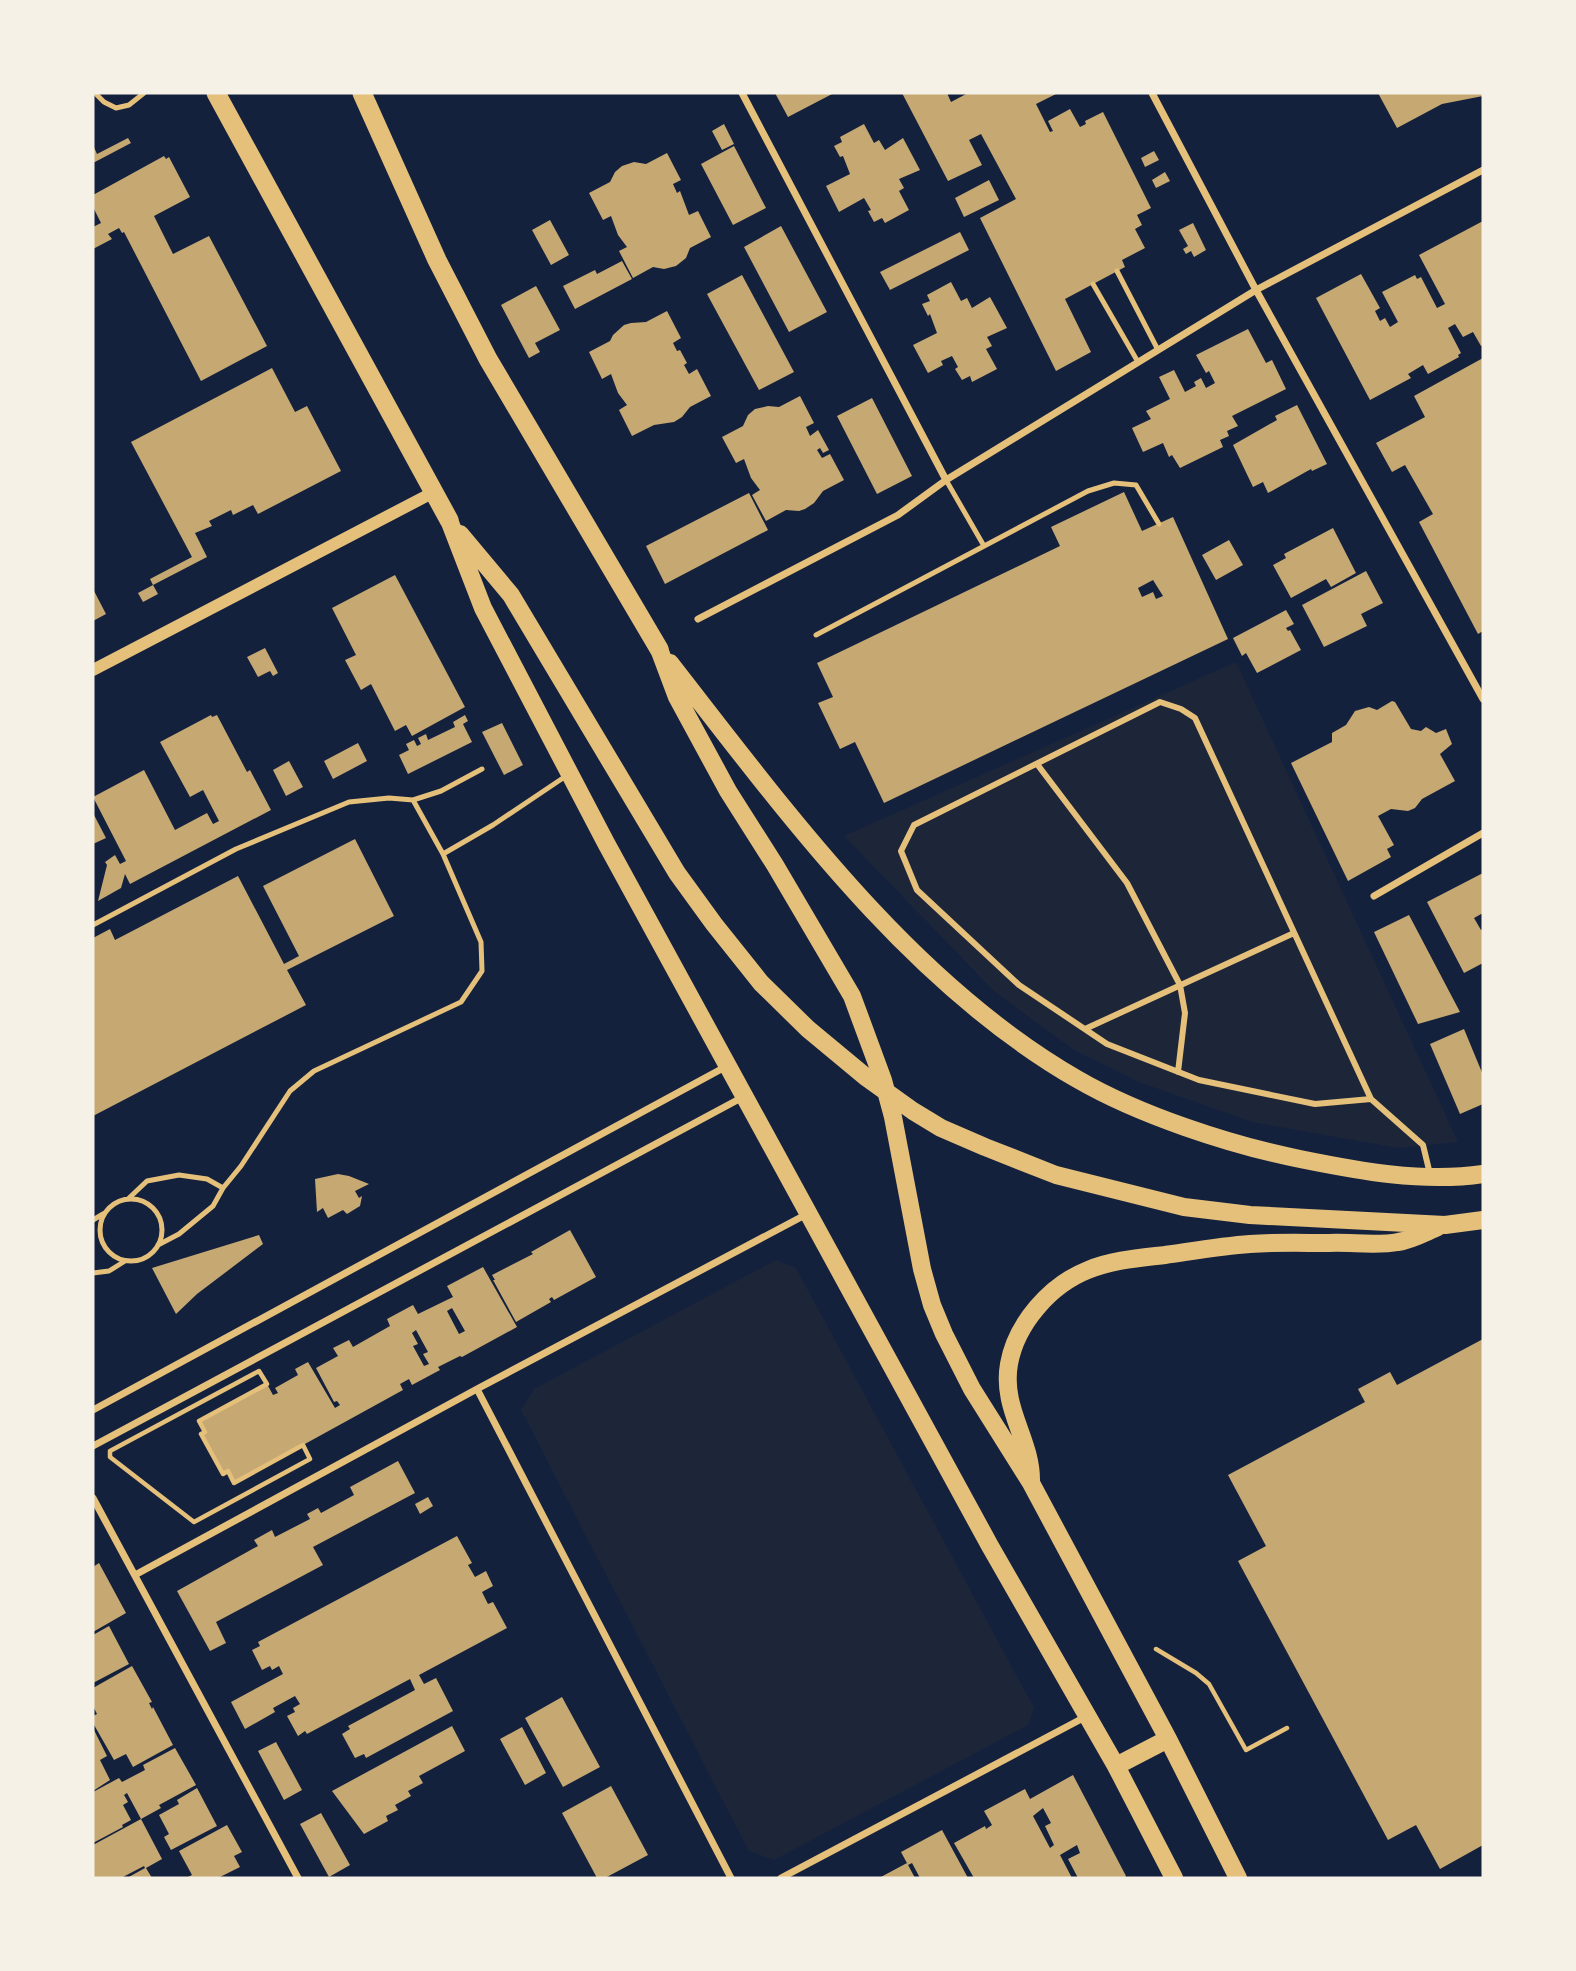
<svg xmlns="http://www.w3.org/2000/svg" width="1576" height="1971" font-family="Cabin,sans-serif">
<rect width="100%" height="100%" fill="#14213d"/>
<path fill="#1d2539" d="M1236,662L1458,1142L1398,1148L1252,1122L1139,1082L1074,1050L994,991L844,836Z
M776,1260L796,1268L1034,1708L1028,1725L774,1860L749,1851L521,1410L534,1389Z"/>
<path fill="#c6a872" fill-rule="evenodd" d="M775,93H834L788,117Z
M902,93H947L951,102L968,93H1058L1036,104L1050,132L1053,131L1048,121L1070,109L1080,127L1086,124L1085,121L1103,112L1151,208L1137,215L1142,225L1135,229L1145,248L1122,260L1125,267L1065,299L1091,352L1056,371L980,218L1016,199L981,134L969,140L982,165L948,181Z
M1378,93H1483V96L1442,104L1397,128Z
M724,124L734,144L722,150L712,131Z
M864,124L874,143L879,140L885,150L903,138L920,170L899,179L904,188L899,191L909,210L885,223L882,218L874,222L868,211L871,210L864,198L839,212L826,186L850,174L843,156L840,157L834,146L842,142L840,137Z
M128,138L131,143L93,163V145L97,154Z
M734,146L766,208L733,225L701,164Z
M1154,151L1159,160L1145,167L1141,158Z
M667,153L681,180L673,184L677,193L680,191L689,215L698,211L711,237L690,248L686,258L676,266L664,269L653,267L633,278L619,251L627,247L618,235L611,216L603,220L589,193L610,182L615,172L622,166L634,162L646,164Z
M164,156L166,159L169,157L190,197L154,216L173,254L209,236L267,346L201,381L124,232L122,233L119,228L108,234L112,239L93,249V227L101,223L93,207V195Z
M1165,172L1170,181L1156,188L1152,180Z
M989,180L999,200L964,217L955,198Z
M550,220L569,255L551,265L532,230Z
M1483,221V345L1481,346L1473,332L1463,337L1455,324L1448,328L1461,353L1458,355L1459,357L1428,374L1423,365L1408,374L1411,378L1370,400L1316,298L1361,274L1380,308L1375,311L1380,321L1385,318L1390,327L1398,322L1382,292L1415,275L1417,279L1421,277L1437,308L1445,304L1419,255Z
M1193,223L1206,250L1194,257L1191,251L1186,254L1183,249L1188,246L1179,230Z
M781,226L827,312L789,332L744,247Z
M960,232L969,250L890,290L880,272Z
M622,261L632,279L575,309L563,286L595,270L597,274Z
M742,275L794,372L759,390L707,294Z
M951,282L961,301L967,298L972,308L990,297L1007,328L987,337L992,346L986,349L997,369L972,382L970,376L962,380L955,369L958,367L952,356L941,361L943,365L928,373L913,345L937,333L930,314L928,316L922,304L930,301L927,295Z
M536,286L560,330L535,343L540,352L529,358L501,305Z
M667,311L681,338L673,343L677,351L680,350L687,363L684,365L689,374L697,369L711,396L690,407L682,417L674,422L654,425L632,436L619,410L627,405L618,393L611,374L602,379L589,352L610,341L613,335L624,325L631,323L646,322Z
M1248,329L1266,363L1272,360L1286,389L1232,416L1238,426L1227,431L1229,436L1220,440L1223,447L1180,468L1172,455L1169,457L1163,443L1143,452L1132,428L1151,419L1146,411L1170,399L1159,377L1174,370L1185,392L1196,386L1194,382L1201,378L1206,388L1215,383L1209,371L1206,373L1196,355Z
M1483,358V631L1478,634L1419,522L1433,514L1405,465L1392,472L1376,443L1425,417L1414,396Z
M272,368L295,412L307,406L341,471L258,514L253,505L233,515L231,510L209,521L212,526L195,533L207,557L153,585L150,579L192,557L131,442Z
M800,396L814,423L806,427L810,436L818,430L829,450L823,453L820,448L817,450L822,458L830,454L844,480L823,491L814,503L805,509L799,511L786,510L766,521L752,495L760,490L751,478L744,459L736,463L722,437L743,426L748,415L755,409L768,406L779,407Z
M872,398L912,476L877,494L837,416Z
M1297,405L1327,464L1312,471L1311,469L1268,493L1263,482L1253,487L1233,445L1277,420L1275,416Z
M1124,492L1142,531L1173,517L1228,639L884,803L855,742L840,749L818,703L833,697L817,663L1060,546L1051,527ZM1153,580L1163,596L1156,599L1153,592L1142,597L1138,588Z
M749,493L768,530L665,584L646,546Z
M1333,528L1356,573L1331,587L1326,579L1291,598L1273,565L1286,558L1284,554Z
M1229,540L1243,565L1216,580L1202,555Z
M1366,571L1383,603L1361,614L1367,626L1324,647L1302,605Z
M395,575L465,707L412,736L406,725L395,731L371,684L361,690L345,660L356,655L332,608Z
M153,585L158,594L143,602L138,593Z
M93,589L106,614L93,621Z
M1286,610L1294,624L1286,628L1288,631L1290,630L1301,650L1257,673L1246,653L1242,656L1233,638Z
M265,648L278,673L273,676L270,671L258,677L247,657Z
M1392,701L1395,702L1411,729L1421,731L1426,727L1436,733L1446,729L1452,744L1440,754L1455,781L1422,799L1415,808L1408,811L1391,809L1378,816L1394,845L1387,849L1391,857L1348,881L1291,763L1332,742V733L1346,725L1355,711L1369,707L1377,710Z
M211,715L212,717L217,715L247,772L250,770L271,810L130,884L125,874L121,888L98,901L107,865L105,862L115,855L120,864L126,861L93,797L144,770L175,830L207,813L213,824L219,821L203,790L190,797L160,742Z
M465,715L468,721L463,724L472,742L408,774L399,755L409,750L406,744L414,740L417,746L421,744L418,738L426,734L428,740L455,727L453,722Z
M502,723L523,765L504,775L482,732Z
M358,743L367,761L333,779L324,761Z
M289,761L303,787L286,796L273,770Z
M93,813L106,838L93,844Z
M355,839L394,916L287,970L306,1005L93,1116V938L110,929L115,940L238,876L284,964L299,956L263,886Z
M1483,873V913L1474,918L1481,930L1483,929V963L1464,973L1427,902Z
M1409,915L1460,1012L1418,1024L1374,932Z
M1464,1029L1483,1075V1104L1460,1114L1430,1044Z
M338,1174L349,1176L369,1184L355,1191L359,1198L362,1196L360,1206L347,1214L343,1210L328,1218L323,1208L317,1212L315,1179Z
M570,1230L596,1277L554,1300L552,1297L549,1299L551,1302L516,1322L493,1280H495L492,1275L533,1254L531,1252Z
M259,1235L263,1244L197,1294L176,1314L152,1268Z
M483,1267L517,1327L462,1357L460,1356L438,1367L440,1370L412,1385L409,1379L400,1384L403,1390L234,1483L228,1471L223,1474L201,1434L205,1432L199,1421L267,1384L273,1395L278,1393L275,1388L298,1375L295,1369L308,1362L335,1408L340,1405L337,1401L334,1402L316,1368L338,1356L333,1348L349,1340L353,1347L390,1326L387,1319L413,1305L418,1314L453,1297L447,1286ZM452,1308L465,1331L459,1334L447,1311ZM416,1330L428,1352L423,1354L429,1364L424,1366L413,1346L418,1344L412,1333Z
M1483,1339V1845L1440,1869L1416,1825L1388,1840L1238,1561L1266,1546L1228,1475L1365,1402L1358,1389L1390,1372L1397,1385Z
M398,1461L415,1493L313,1547L323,1565L216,1622L226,1643L210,1651L177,1591L258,1546L254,1540L272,1530L275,1537L310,1519L307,1514L318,1508L321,1513L354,1495L350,1487Z
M428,1497L433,1506L420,1514L415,1504Z
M457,1536L472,1563L468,1565L475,1577L486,1571L493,1586L482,1592L488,1604L493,1602L507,1628L419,1675L424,1684L436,1678L453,1711L366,1758L364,1754L355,1758L342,1734L350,1729L348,1726L415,1690L410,1679L307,1734L305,1731L298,1736L287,1716L295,1712L293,1708L300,1704L295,1696L273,1708L275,1712L245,1729L231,1702L283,1674L279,1666L272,1670L270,1666L262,1670L252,1650L260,1646L258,1642Z
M99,1563L126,1613L93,1632V1567Z
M109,1626L129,1664L93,1683V1635Z
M132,1666L152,1702L149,1703L152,1709L153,1707L173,1745L133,1767L126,1754L114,1760L93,1723V1716L97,1714L93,1706V1688Z
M562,1697L600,1767L563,1787L525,1718Z
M452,1726L465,1751L419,1776L423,1783L408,1791L411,1796L395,1805L398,1810L386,1816L388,1821L364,1834L332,1791Z
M522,1727L546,1773L525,1785L500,1739Z
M93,1728L107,1756L100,1760L110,1780L93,1791Z
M276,1742L302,1790L284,1800L258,1751Z
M175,1748L196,1785L159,1805L161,1808L141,1819L127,1793L124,1795L128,1802L123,1805L131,1820L122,1825L123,1827L93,1843V1792L119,1778L122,1782L145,1770L143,1765Z
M1073,1775L1126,1876L1124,1878H1078L1068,1859L1080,1853L1077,1845L1060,1855L1072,1878H974L954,1843L985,1826L986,1829L992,1825L984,1811L1025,1789L1030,1799ZM1043,1808L1051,1823L1045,1826L1054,1845L1050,1848L1033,1816Z
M611,1786L648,1855L605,1878H597L562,1813Z
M197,1788L217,1826L171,1850L164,1837L169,1834L159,1815L179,1804L177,1800Z
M321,1813L350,1865L329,1877L300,1824Z
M141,1819L162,1859L146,1868L152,1878H127L145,1868L144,1866L121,1878H93V1845Z
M227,1825L242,1852L234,1856L240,1867L218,1878H186L192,1875L179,1851Z
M942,1830L968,1878H920L912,1863L908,1865L901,1852Z
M907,1863L915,1878H879Z"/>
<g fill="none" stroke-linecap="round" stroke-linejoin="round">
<path stroke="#e5c07b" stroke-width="4.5" d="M259,1371L267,1384L199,1421L205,1432L201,1434L223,1474L228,1471L234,1483L303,1445L310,1459L194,1522L110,1457V1451Z
M1156,1649L1196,1673L1209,1684L1246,1750L1287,1728"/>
<path stroke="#e5c07b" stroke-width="5" d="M95,93L104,102L116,108L129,105L144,93
M1117,271L1158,350
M1093,284L1138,362
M946,480L984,546
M816,635L1088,491L1114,483L1136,485L1159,524
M413,800L443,854
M93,925L236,849L349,802L389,798L413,800L441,791L482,769
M100 1230a31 31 0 1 1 62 0a31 31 0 1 1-62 0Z
M128,1199L147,1181L179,1175L207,1179L223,1188
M93,1220L103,1214
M158,1245L179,1234L213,1206L223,1188L241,1166L290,1091L314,1071L461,1002L482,971L481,942L443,854L493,825L566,776
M93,1273L109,1271L125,1261"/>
<path stroke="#e5c07b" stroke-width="6" d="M1037,764L1127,883L1180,985L1185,1013L1178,1072
M1085,1029L1294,933
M1371,1099L1315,1104L1199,1080L1107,1044L1019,985L917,890L901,851L914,825L1160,702L1181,709L1195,718L1371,1099L1423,1145L1430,1174"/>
<path stroke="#e5c07b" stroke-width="7" d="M742,93L946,480
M1152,93L1256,290L1483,699
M698,619L898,515L946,480L1256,290L1483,170
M1374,896L1483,833
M477,1389L731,1878
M93,1410L727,1066
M93,1446L743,1097
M93,1498L298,1878
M135,1575L477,1389L807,1214
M781,1878L1087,1716"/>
<path stroke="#e5c07b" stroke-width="12" d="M93,670L434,492"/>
<path stroke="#e5c07b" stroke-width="18" d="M449,520L483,608L606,843L990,1546L1116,1766L1174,1878
M460,534L511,595L677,873L714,924L761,983L808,1029L867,1078L913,1111L941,1128L985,1147L1056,1175L1184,1207L1250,1215L1445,1225L1483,1220
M659,649L677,697L728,791L775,865L852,996L883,1080L893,1117L922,1269L932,1305L944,1334L972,1389L1031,1483L1168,1739L1238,1878
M670,663C787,813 910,983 1077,1079C1139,1115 1230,1145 1300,1159C1359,1171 1423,1183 1483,1174
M1031,1482C1032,1440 1001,1409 1009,1364C1016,1324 1050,1285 1088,1270C1112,1260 1139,1258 1165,1255C1193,1251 1222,1246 1250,1244C1276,1242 1303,1243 1329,1243C1351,1242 1377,1246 1398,1242C1412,1240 1426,1232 1438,1227
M1116,1766L1168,1739"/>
<path stroke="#e5c07b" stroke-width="19" d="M216,93L449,520
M362,93L437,260L488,359L659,649"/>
</g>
<rect width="1576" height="1971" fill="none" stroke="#f6f1e7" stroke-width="189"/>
</svg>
